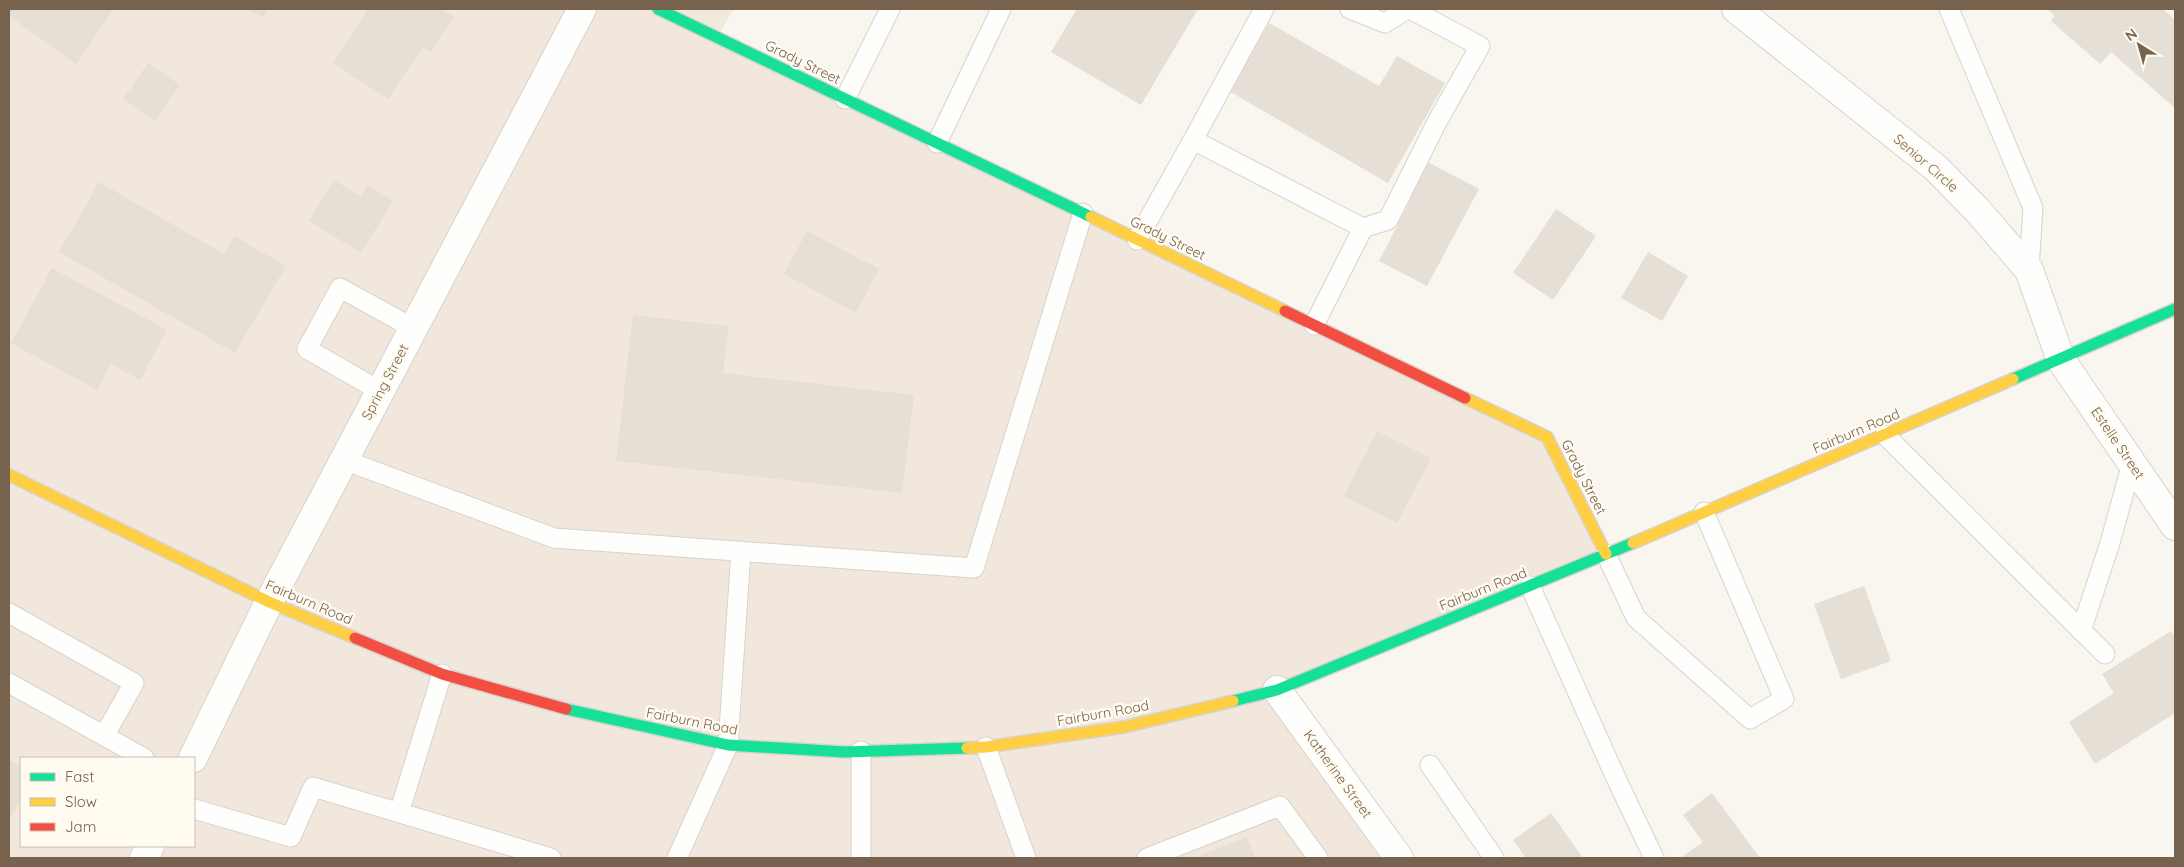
<svg xmlns="http://www.w3.org/2000/svg" width="2184" height="867" font-family="Quicksand,sans-serif">
<rect width="100%" height="100%" fill="#f8f6ee"/>
<path fill="#f1eadc" d="M668,9H734L716,38Z"/>
<path fill="#f2e7dd" fill-rule="evenodd" d="M9,9H658L1547,437L1606,554L1278,690L1399,858H9ZM21,758H194V846H21Z"/>
<path fill="#e5dfd5" d="M9,9H114L76,64L9,16Z
M248,9H268L263,17Z
M368,9H441L454,17L431,52L423,47L388,99L333,63Z
M1077,9H1198L1141,105L1051,52Z
M2047,9H2163L2175,20V108L2111,52L2100,64L2051,21L2055,16Z
M1269,23L1379,86L1397,56L1445,83L1388,183L1229,91Z
M148,63L180,85L155,121L123,99Z
M1422,159L1479,189L1427,286L1379,261L1411,199L1403,195Z
M334,180L361,197L368,185L393,201L361,253L309,221Z
M99,182L224,254L234,236L286,266L235,353L59,252Z
M1556,209L1596,236L1553,300L1513,273Z
M807,231L879,269L856,313L784,274Z
M1648,252L1688,276L1662,321L1621,298Z
M52,268L167,330L140,380L111,364L97,390L11,343Z
M633,315L729,326L723,373L914,395L902,493L616,461Z
M1377,431L1431,458L1397,523L1344,496Z
M1864,586L1891,661L1841,679L1814,604Z
M2171,631L2175,638V713L2095,764L2069,722L2114,693L2102,674Z
M9,760L21,767V799L9,819Z
M1712,793L1760,858H1680L1703,842L1683,815Z
M1551,813L1583,858H1526L1513,840Z
M1247,837L1255,858H1193Z"/>
<g fill="none" stroke-linecap="round" stroke-linejoin="round">
<g stroke="#d7d3cc" stroke-width="21">
<path id="lane" d="M1350,9L1385,23L1407,9
M1949,9L2033,208L2029,270
M845,99L890,9
M1193,140L1264,9
M937,143L1001,9
M1363,228L1388,220L1437,122L1480,46L1410,9
M1137,240L1193,140L1363,228L1314,325
M380,391L307,349L340,288L413,328
M1885,435L2105,654
M344,460L554,538L974,568L1083,213
M1606,554L1636,618L1750,719L1784,699L1704,512
M1530,586L1615,776L1654,858
M9,613L134,683L104,736
M2081,631L2110,543L2132,463
M9,683L144,758
M986,747L1026,858
M1430,765L1494,858
M194,809L291,837L313,787L551,858
M399,813L442,674
M677,858L728,745L741,551
M861,858V751
M1147,858L1280,806L1318,858"/>
</g>
<g stroke="#d7d3cc" stroke-width="30">
<path id="street" d="M1736,9L1936,168L1978,211L2029,270L2061,360L2175,526
M1277,690L1399,858
M193,758L269,602L582,9
M144,858L150,846"/>
</g>
<g stroke="#d8d3cc" stroke-width="14">
<path id="fast" d="M658,9L1091,217
M2013,379L2175,309
M1233,701L1277,690L1633,543
M566,709L728,745L845,752L967,748"/>
</g>
<g stroke="#d8d3cc" stroke-width="14">
<path id="slow" d="M1091,217L1285,311
M1465,398L1547,437L1606,554
M9,475L269,602L355,638
M1633,543L2013,379
M967,748L986,747L1124,727L1233,701"/>
</g>
<g stroke="#d8d3cc" stroke-width="14">
<path id="jam" d="M1285,311L1465,398
M355,638L442,674L566,709"/>
</g>
<use href="#lane" stroke="#fefefc" stroke-width="19"/>
<use href="#street" stroke="#fefefc" stroke-width="28"/>
<use href="#fast" stroke="#16e098" stroke-width="11"/>
<use href="#slow" stroke="#ffcf43" stroke-width="11"/>
<use href="#jam" stroke="#f24e42" stroke-width="11"/>
</g>
<g text-anchor="middle" dominant-baseline="central" stroke-width="5" stroke-linejoin="round" paint-order="stroke">
<g font-size="14" fill="#77624d" stroke="#fffbf1">
<text transform="translate(803 62) rotate(26)">Grady Street</text>
<text transform="translate(1926 163) rotate(41)">Senior Circle</text>
<text transform="translate(1168 238) rotate(26)">Grady Street</text>
<text transform="translate(385 382) rotate(-62)">Spring Street</text>
<text transform="translate(1856 431) rotate(-23)">Fairburn Road</text>
<text transform="translate(2118 443) rotate(56)">Estelle Street</text>
<text transform="translate(1584 477) rotate(63)">Grady Street</text>
<text transform="translate(1483 589) rotate(-22)">Fairburn Road</text>
<text transform="translate(309 602) rotate(23)">Fairburn Road</text>
<text transform="translate(1103 713) rotate(-10)">Fairburn Road</text>
<text transform="translate(692 721) rotate(11)">Fairburn Road</text>
<text transform="translate(1338 774) rotate(54)">Katherine Street</text>
</g>
</g>
<rect width="2184" height="867" fill="none" stroke="#77624d" stroke-width="20"/>
<rect x="20" y="757" width="175" height="90" fill="#fffbf1" stroke="#c9beaf"/>
<rect x="30" y="773" width="25" height="8" fill="#16e098" stroke="#c9beaf"/>
<text x="65" y="782" font-size="15" fill="#77624d">Fast</text>
<rect x="30" y="798" width="25" height="8" fill="#ffcf43" stroke="#c9beaf"/>
<text x="65" y="807" font-size="15" fill="#77624d">Slow</text>
<rect x="30" y="823" width="25" height="8" fill="#f24e42" stroke="#c9beaf"/>
<text x="65" y="832" font-size="15" fill="#77624d">Jam</text>
<g transform="translate(2139 45) rotate(323)" stroke="#fffbf1" stroke-width="4" paint-order="stroke">
<path d="M0-4L9 19L0 12L-9 19Z" fill="#77624d"/>
<text y="-8" font-size="14" font-weight="bold" text-anchor="middle" fill="#77624d">N</text>
</g>
</svg>
